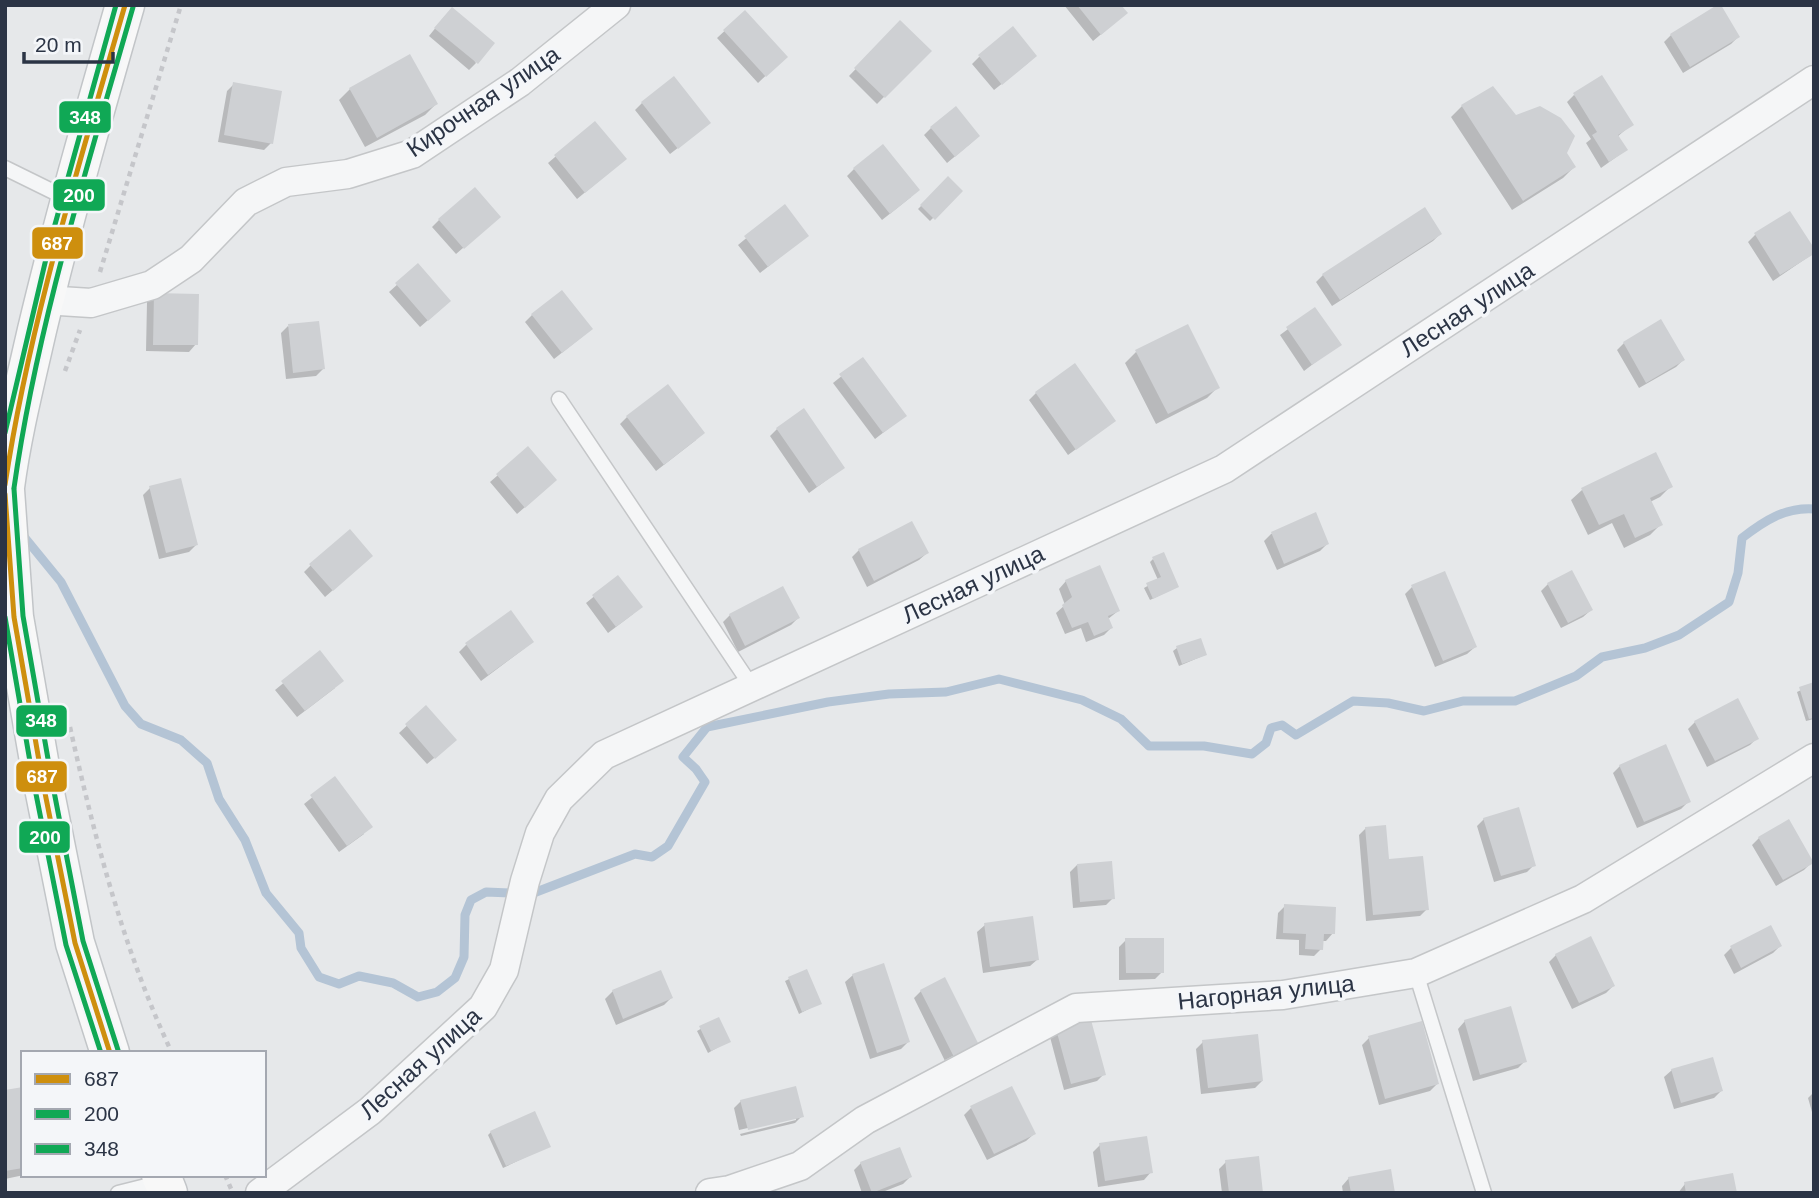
<svg xmlns="http://www.w3.org/2000/svg" width="1819" height="1198" font-family="Arial,sans-serif">
<rect width="100%" height="100%" fill="#e6e8ea"/>
<path fill="#0003" d="M1064,5H1119L1118,20L1093,41Z
M745,12L785,57L758,83L717,38Z
M445,16L476,63L469,70L429,36Z
M900,23L929,51L877,104L849,76Z
M1671,35L1738,37L1731,44L1683,73L1664,42Z
M979,57L1028,63L994,90L972,64Z
M234,84L271,143L264,150L218,142L227,91Z
M350,89L436,104L425,115L365,147L339,100Z
M1574,95L1631,125L1617,137L1626,150L1601,168L1586,143L1591,139L1567,102Z
M642,103L701,130L670,154L635,110Z
M1462,106L1515,117L1565,153L1574,167L1563,178L1512,210L1451,117Z
M595,123L617,166L577,199L548,163Z
M931,128L971,143L947,163L924,135Z
M854,169L911,197L882,220L847,176Z
M948,179L960,191L930,221L918,209Z
M784,207L799,242L760,273L738,245Z
M1789,213L1814,253L1773,281L1748,242L1755,235Z
M439,220L492,223L456,254L432,227Z
M1440,234L1433,241L1332,306L1316,282L1323,275Z
M418,266L442,308L420,327L389,292Z
M154,295L196,344L189,352L146,351L147,302Z
M1315,309L1339,344L1304,371L1280,335Z
M532,315L583,336L554,359L525,322Z
M288,326L323,369L316,376L286,379L281,333Z
M1624,343L1683,360L1676,367L1639,388L1617,350Z
M1136,352L1218,387L1207,398L1156,424L1125,363Z
M863,359L897,422L875,439L833,383Z
M1036,393L1114,421L1068,455L1029,400Z
M627,417L696,440L656,471L620,424Z
M777,429L843,468L809,493L770,436Z
M528,449L548,487L517,514L490,482Z
M1655,454L1671,486L1660,497L1650,502L1661,524L1650,535L1624,548L1612,523L1588,535L1571,500L1582,490Z
M150,488L196,545L189,552L159,559L143,495Z
M1315,515L1327,544L1320,551L1277,570L1264,541L1271,534Z
M859,550L927,553L919,560L867,587L852,557Z
M1153,559L1177,587L1150,600L1144,588L1158,580L1150,562Z
M364,563L325,597L304,572L311,565Z
M618,577L633,614L608,633L586,603Z
M1066,581L1118,611L1108,619L1111,628L1104,635L1086,642L1081,628L1065,634L1056,613L1065,605L1059,589Z
M1548,584L1591,610L1583,617L1561,628L1541,591Z
M1412,587L1475,647L1467,654L1435,667L1405,594Z
M730,615L798,618L791,625L738,652L723,622Z
M466,645L525,648L481,681L459,652Z
M1177,648L1205,655L1179,666L1173,651Z
M320,653L335,688L297,717L275,690Z
M1814,684V719L1806,721L1797,692Z
M426,708L447,747L427,764L399,733Z
M1695,722L1757,738L1750,745L1707,767L1688,729Z
M1620,766L1688,802L1681,809L1637,828L1613,773Z
M335,779L364,834L339,852L304,804Z
M1484,819L1534,865L1527,872L1494,882L1477,826Z
M1366,828L1388,861L1427,909L1420,916L1366,921L1359,835Z
M1759,838L1812,862L1804,870L1776,886L1752,845Z
M1077,865L1113,898L1106,905L1073,908L1070,872Z
M1285,906L1333,933L1326,941H1322L1321,949L1314,956L1299,955V940L1276,939L1278,913Z
M985,925L1038,959L1030,966L983,973L977,932Z
M1126,940L1162,972L1155,979L1119,980V947Z
M1780,946L1773,953L1734,974L1724,955L1731,948Z
M1556,955L1613,986L1606,993L1572,1009L1549,962Z
M806,971L820,1003L799,1014L785,981Z
M853,975L908,1042L901,1049L870,1059L845,982Z
M613,991L671,998L664,1005L616,1025L605,999Z
M921,991L971,1047L945,1060L946,1063L914,998Z
M718,1019L729,1041L708,1053L697,1031Z
M1465,1021L1525,1061L1518,1068L1473,1081L1458,1029Z
M1057,1030L1104,1074L1097,1081L1064,1090L1050,1037Z
M1369,1038L1437,1084L1430,1091L1379,1105L1362,1045Z
M1203,1042L1262,1081L1255,1088L1201,1094L1196,1049Z
M1672,1070L1721,1091L1714,1098L1674,1109L1664,1077Z
M23,1088L24,1175L5,1179V1092Z
M1814,1092V1119L1808,1098Z
M741,1101L802,1116L795,1123L741,1136L740,1134L796,1120V1117L739,1130L734,1108Z
M971,1108L1034,1134L1026,1141L987,1160L964,1115Z
M491,1132L549,1146L503,1168L488,1135Z
M1100,1145L1151,1172L1144,1180L1098,1187L1093,1152Z
M1226,1162L1261,1193H1222L1219,1169Z
M861,1163L910,1177L903,1184L880,1193H862L854,1170Z
M1349,1178L1394,1193H1343L1342,1186Z
M1685,1184L1735,1193H1678Z"/>
<g fill="none" stroke-linecap="round" stroke-linejoin="round">
<path stroke="#b4c4d5" stroke-width="9" d="M21,533L61,582L125,706L141,724L181,740L207,763L219,799L245,840L266,893L299,933L301,948L319,977L339,984L359,976L393,983L418,997L437,992L455,978L464,957L465,915L471,900L486,892L531,894L635,854L652,857L668,846L705,782L696,769L683,757L707,727L828,702L889,694L946,692L999,679L1082,700L1121,719L1149,746H1204L1252,754L1266,743L1271,728L1282,725L1296,735L1353,701L1388,703L1424,711L1463,701H1515L1576,676L1602,657L1645,648L1679,635L1729,602L1738,573L1742,538C1764,521 1785,507 1814,509"/>
</g>
<path fill="#ced0d3" d="M1077,5H1121L1128,13L1101,35Z
M1717,5H1721L1740,37L1690,67L1670,34Z
M452,7L495,43L478,64L434,28Z
M745,10L788,57L766,77L723,30Z
M900,20L932,51L885,98L854,68Z
M1013,26L1037,56L1002,85L978,55Z
M410,54L438,104L377,138L349,88Z
M1602,75L1634,125L1618,135L1628,150L1609,162L1592,135L1597,132L1573,93Z
M674,76L711,123L678,149L641,102Z
M233,82L282,91L273,144L224,135Z
M1493,86L1516,115L1540,106L1561,118L1575,136L1567,153L1576,167L1523,201L1461,105Z
M956,106L980,136L955,157L930,127Z
M595,121L627,159L585,193L554,155Z
M883,144L920,190L890,214L853,168Z
M948,176L963,191L935,220L920,205Z
M475,187L501,217L464,249L438,219Z
M785,204L809,236L768,267L744,236Z
M1425,207L1442,234L1340,300L1322,274Z
M1790,211L1814,248V254L1780,275L1754,233Z
M418,263L451,301L428,321L395,283Z
M562,290L593,329L562,353L531,314Z
M154,293L199,294L198,345H153Z
M1315,307L1342,345L1312,365L1286,327Z
M1661,319L1685,360L1646,383L1623,342Z
M319,321L325,369L293,373L288,324Z
M1188,324L1220,388L1168,414L1135,350Z
M863,357L907,416L883,433L839,374Z
M1075,363L1116,421L1076,450L1035,392Z
M668,384L705,433L664,465L626,416Z
M804,408L845,468L817,487L776,428Z
M528,446L557,480L525,508L496,474Z
M1656,452L1673,487L1650,498L1663,525L1635,538L1624,514L1599,525L1581,488Z
M181,478L198,545L166,553L149,486Z
M1316,512L1329,544L1284,564L1271,532Z
M912,521L929,553L874,581L858,549Z
M350,529L373,556L333,591L309,564Z
M1164,552L1179,587L1153,599L1146,583L1161,577L1152,557Z
M1100,565L1120,611L1108,616L1113,628L1094,636L1088,622L1072,628L1062,605L1072,597L1065,580Z
M1572,570L1593,610L1568,623L1547,583Z
M1445,571L1477,647L1443,661L1411,585Z
M618,575L643,607L616,627L592,595Z
M783,586L800,618L745,646L729,614Z
M511,610L534,642L488,675L465,643Z
M1201,638L1207,655L1182,664L1176,646Z
M320,650L344,681L305,711L281,681Z
M1814,682V718L1809,719L1799,687Z
M1738,698L1759,739L1715,761L1694,721Z
M426,705L457,740L435,759L405,724Z
M1666,744L1691,802L1644,822L1619,765Z
M335,776L373,827L347,846L310,795Z
M1519,807L1536,866L1501,876L1483,818Z
M1789,819L1814,863L1783,880L1758,837Z
M1386,825L1389,859L1423,856L1429,910L1373,915L1365,827Z
M1112,861L1115,899L1080,902L1077,864Z
M1284,904L1336,907L1335,934H1324L1323,950L1305,949L1306,934L1283,933Z
M1033,916L1039,960L990,967L984,923Z
M1771,925L1782,946L1741,968L1730,946Z
M1591,936L1615,986L1579,1003L1555,954Z
M1125,938H1164V973H1126Z
M884,963L910,1042L877,1053L852,974Z
M807,969L822,1004L802,1012L788,977Z
M661,970L673,998L623,1019L612,990Z
M945,977L979,1045L954,1057L920,990Z
M1511,1006L1527,1062L1480,1075L1464,1020Z
M719,1017L731,1042L711,1051L699,1026Z
M1091,1020L1106,1075L1071,1084L1056,1029Z
M1422,1021L1439,1084L1385,1099L1368,1036Z
M1258,1034L1263,1081L1208,1088L1202,1040Z
M1713,1057L1723,1091L1681,1103L1671,1069Z
M796,1086L804,1117L748,1130L740,1100Z
M1012,1086L1036,1134L994,1154L970,1106Z
M23,1087V1168L5,1171V1090Z
M535,1111L551,1147L506,1166L490,1131Z
M1147,1136L1153,1173L1105,1181L1099,1143Z
M900,1147L912,1177L872,1193L860,1162Z
M1259,1156L1263,1193H1229L1225,1160Z
M1391,1169L1395,1193H1351L1348,1177Z
M1733,1173L1737,1193H1686L1684,1182Z"/>
<g fill="none" stroke-linecap="round" stroke-linejoin="round">
<g stroke="#c4c6c8" stroke-width="17">
<path id="service" d="M5,168L68,199
M559,399L752,687
M1416,973L1484,1193
M118,1193L162,1182"/>
</g>
<g stroke="#c4c6c8" stroke-width="31">
<path id="minor" d="M44,300L91,303L152,285L191,259L246,202L286,182L348,174L412,154L520,82L616,5
M260,1193L370,1111L483,1007L504,970L525,881L540,833L559,799L604,755L1224,469L1814,80
M710,1193L730,1190L800,1166L865,1120L1076,1008L1283,995L1416,973L1583,899L1814,758"/>
</g>
<g stroke="#c2c5c8" stroke-width="41">
<path id="primary" d="M5,487C12,434 25,383 37,330C63,221 94,113 125,5
M5,490L14,617L42,778L75,943L110,1053
M161,1175L168,1193"/>
</g>
<path stroke="#c5c6ca" stroke-width="4.5" stroke-dasharray="5 5" stroke-linecap="butt" d="M100,272L181,5
M65,371L80,330
M70,727C95,839 123,949 172,1053
M225,1175L232,1191"/>
<use href="#service" stroke="#f5f6f7" stroke-width="14"/>
<use href="#minor" stroke="#f5f6f7" stroke-width="28"/>
<use href="#primary" stroke="#f8f8f8" stroke-width="38"/>
<g stroke="#f4f6f9" stroke-width="10">
<path id="bus-1" d="M5,485C29,324 80,162 125,5
M5,494L14,617L42,778L75,943L110,1053"/>
</g>
<g stroke="#f4f6f9" stroke-width="10">
<path id="bus-2" d="M14,488C37,325 88,165 133,7
M5,617L33,779L66,945L101,1053"/>
</g>
<g stroke="#f4f6f9" stroke-width="10">
<path id="bus-3" d="M5,433L49,246L116,5
M14,489L23,616L51,776L83,941L118,1050"/>
</g>
<use href="#bus-1" stroke="#ce8f0e" stroke-width="5"/>
<use href="#bus-2" stroke="#10a855" stroke-width="5"/>
<use href="#bus-3" stroke="#10a855" stroke-width="5"/>
</g>
<g text-anchor="middle" dominant-baseline="central" stroke-width="7" stroke-linejoin="round" paint-order="stroke">
<g font-size="24" fill="#2b3445" stroke="#f4f6f9">
<text transform="translate(483 101) rotate(-34)">Кирочная улица</text>
<text transform="translate(1467 309) rotate(-33)">Лесная улица</text>
<text transform="translate(973 584) rotate(-25)">Лесная улица</text>
<text transform="translate(1266 992) rotate(-6)">Нагорная улица</text>
<text transform="translate(420 1063) rotate(-42)">Лесная улица</text>
</g>
</g>
<g stroke="#f4f6f9" stroke-width="2.5">
<rect x="58" y="100" width="54" height="34" rx="7" fill="#10a855"/>
<rect x="52" y="178" width="54" height="34" rx="7" fill="#10a855"/>
<rect x="31" y="226" width="53" height="34" rx="7" fill="#ce8f0e"/>
<rect x="15" y="704" width="53" height="34" rx="7" fill="#10a855"/>
<rect x="15" y="760" width="53" height="33" rx="7" fill="#ce8f0e"/>
<rect x="18" y="820" width="53" height="34" rx="7" fill="#10a855"/>
</g>
<g font-size="19" text-anchor="middle" font-weight="bold" fill="#fff">
<text x="85" y="124">348</text>
<text x="79" y="202">200</text>
<text x="57" y="250">687</text>
<text x="41" y="727">348</text>
<text x="42" y="783">687</text>
<text x="45" y="844">200</text>
</g>
<rect width="1819" height="1198" fill="none" stroke="#2b3445" stroke-width="14"/>
<rect x="21" y="1051" width="245" height="126" fill="#f4f6f9" stroke="#a4a8b1" stroke-width="2"/>
<rect x="35" y="1074" width="35" height="10" fill="#ce8f0e" stroke="#a4a8b1" stroke-width="2"/>
<text x="84" y="1086" font-size="21" fill="#2b3445">687</text>
<rect x="35" y="1109" width="35" height="10" fill="#10a855" stroke="#a4a8b1" stroke-width="2"/>
<text x="84" y="1121" font-size="21" fill="#2b3445">200</text>
<rect x="35" y="1144" width="35" height="10" fill="#10a855" stroke="#a4a8b1" stroke-width="2"/>
<text x="84" y="1156" font-size="21" fill="#2b3445">348</text>
<path d="M24 52v10h89v-10" fill="none" stroke="#2b3445" stroke-width="3.5"/>
<text x="35" y="52" font-size="21" fill="#2b3445" stroke="#f4f6f9" stroke-width="5" paint-order="stroke">20 m</text>
</svg>
